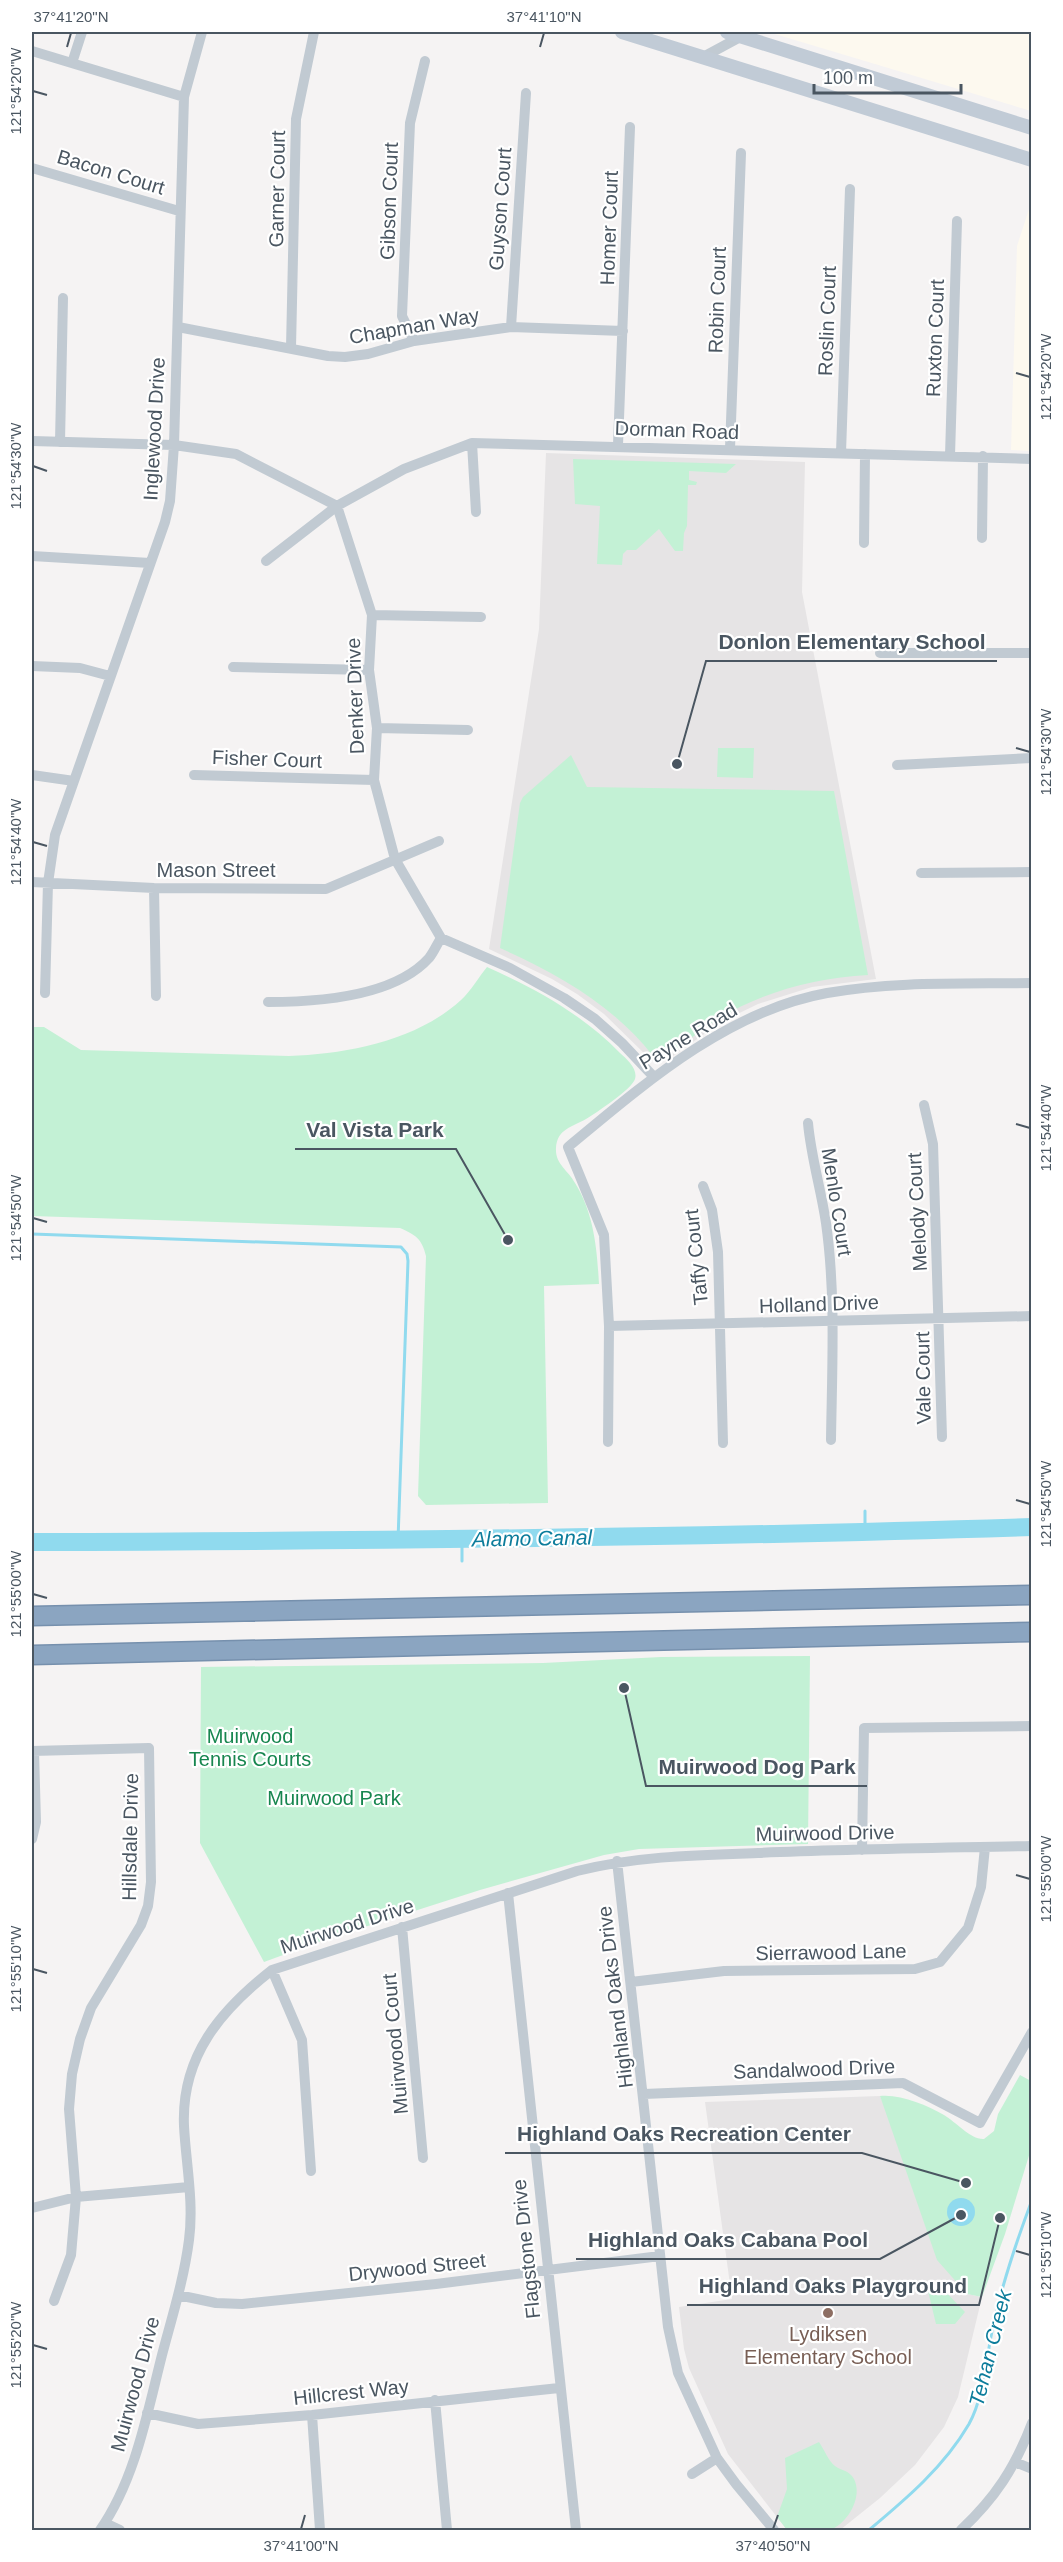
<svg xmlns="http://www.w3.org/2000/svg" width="1063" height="2562" font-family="Arial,sans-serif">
<rect width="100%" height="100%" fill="#f5f3f3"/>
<path fill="#fdf9ef" d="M768,32H1031V111L875,64Z
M1031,203V451L1011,450L1017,246Z"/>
<path fill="#e6e4e5" d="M546,453L805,462L802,592L876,979L812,987L758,1004L723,1021L667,1060L659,1063L651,1060L604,1014L577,994L552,979L489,949L539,629Z
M880,2096L967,2294L982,2297L958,2397L944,2427L915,2465L880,2498L840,2530H787L728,2454L689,2368L684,2349L679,2307L732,2299L705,2102Z"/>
<path fill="#c3f1d5" d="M573,459L736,464L726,473L689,471V480L697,482L696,485H688L687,526L684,533L683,551H675L659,529L636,550H627L623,554L622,565L597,564L600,506L575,504Z
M718,748H754L753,778L717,777Z
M571,755L587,787L834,791L868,975C814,978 762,992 716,1020C702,1029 671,1055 658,1058L653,1056C613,1005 558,974 500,948L520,803L523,797Z
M487,967C536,989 582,1014 620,1053C627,1059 638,1069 635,1079C632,1089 596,1113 586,1119C572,1127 557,1129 556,1148C555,1164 568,1170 575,1183C594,1213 597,1249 599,1284L544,1286L548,1503L426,1505L418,1496L426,1256C422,1239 416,1235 400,1228L32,1216V1027H44L81,1050L289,1056C347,1054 416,1041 461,1000C471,991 478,978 487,967Z
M810,1656L808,1844L639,1849L604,1855L480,1890L324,1940L264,1962L200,1843L201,1667L543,1663L661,1657Z
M1020,2075L1031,2081V2149L1005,2234L982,2297L967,2294L937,2260L880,2096C901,2094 926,2105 944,2115C956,2122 971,2140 984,2139L994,2131L998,2114Z
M939,2285L965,2312L955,2324H936L928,2291Z
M819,2442C824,2449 829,2462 835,2466C842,2471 849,2470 854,2479C863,2497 848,2523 830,2530C822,2534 798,2531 787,2530L777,2517L787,2489L785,2458Z"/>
<path fill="#90daee" d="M947 2212a14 14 0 1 1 28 0a14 14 0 1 1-28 0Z"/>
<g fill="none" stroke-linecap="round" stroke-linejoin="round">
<path stroke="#90daee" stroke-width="3" d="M32,1234L401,1247L407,1254L408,1261L398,1540
M865,1511V1532
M462,1539V1561
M869,2530C906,2499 944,2467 969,2424C985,2395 986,2355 994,2322C1003,2281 1017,2240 1032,2200"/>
<path stroke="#90daee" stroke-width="18" d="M32,1542C365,1541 698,1538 1032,1527"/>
<g stroke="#7690ad" stroke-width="21">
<path id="motorway" d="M32,1616L1032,1595
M32,1655L1032,1632"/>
</g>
<path stroke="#c1cad2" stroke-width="10" d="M32,51L184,97
M705,56L742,36V33
M72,63L82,32
M32,168L179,211
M178,327L328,356L345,357L368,354L414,341L511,327L623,331
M511,327L526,93
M414,341L402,316L410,123L425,61
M291,348L296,119L314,32
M32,441L174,445L236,454L337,506L372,615L369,670L377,728L374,780L395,859L441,938L510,968L564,998L595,1019L622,1043L653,1076
M60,442L63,298
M472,443L476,512
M618,445L630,127
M730,449L741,153
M841,453L850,189
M950,456L957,221
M982,538L983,456
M864,543L865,454
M32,556L150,563
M266,561L337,506L404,469L472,443L1032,459
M372,615L481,617
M880,653H1032
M32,666L80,668L110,676
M233,667L369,670
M377,728L468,730
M897,765L1032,758
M32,775L74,781
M194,775L374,780
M921,873L1032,872
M32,882L154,888L326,889L439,841
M154,888L156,996
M45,993L48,883L55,835L165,522L170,501L174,445L184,97L202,32
M268,1002C317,1002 394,997 429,958C434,952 437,944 441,938
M924,1105L933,1144L942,1437
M808,1123C811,1157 821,1189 826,1223C836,1294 832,1368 831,1440
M703,1186L712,1210L718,1252L723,1443
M609,1326L1032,1316
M608,1442L609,1326L604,1235L568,1147C644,1084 727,1011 827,993C894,981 964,984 1032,983
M32,1751L149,1748L151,1882L148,1906L141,1925L91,2008L80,2039L72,2074L69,2109L76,2197L71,2255L54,2301
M32,1839L36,1822L34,1751
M862,1850L864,1728L1032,1726
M617,1861L668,2327L678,2373L717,2458L736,2484L774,2530
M508,1893L576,2530
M402,1927L423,2158
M272,1970L302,2040L311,2171
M631,1982L724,1971L915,1969L940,1962L968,1928L981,1887L985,1847
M644,2094L903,2083L980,2123L1032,2032
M32,2208L76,2197L189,2187
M178,2295L216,2303L242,2304L436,2284L660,2256
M435,2400L447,2530
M147,2413L198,2424L312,2415L559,2388
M312,2415L320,2530
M1015,2462L1032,2469
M692,2474L717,2458
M105,2523L120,2530
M100,2530C135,2480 147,2414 162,2355C172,2317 184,2279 189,2240C194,2202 186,2164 184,2126C181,2056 221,2010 272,1970L577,1871C637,1856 697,1855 758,1853C849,1849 940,1848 1032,1846
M961,2530C995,2498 1015,2468 1032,2423"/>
<path stroke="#c1cbd6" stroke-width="14" d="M622,32L1032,160
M727,32L1032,128"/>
<use href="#motorway" stroke="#8ba5c1" stroke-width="18"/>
</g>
<path fill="none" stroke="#4a5661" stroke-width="2" d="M67,47L71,33M540,47L544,33M33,91L47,95M1016,373L1030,377M33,466L47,471M1016,748L1030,752M33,842L47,846M1016,1124L1030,1128M33,1218L47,1222M1016,1500L1030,1504M33,1594L47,1598M1016,1875L1030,1879M33,1969L47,1973M1016,2251L1030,2255M33,2345L47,2349M301,2529L305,2515M773,2529L778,2515"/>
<circle fill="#8d6e63" stroke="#fff" stroke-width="2" cx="828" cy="2313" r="6"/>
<g text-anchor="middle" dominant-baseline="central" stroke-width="4.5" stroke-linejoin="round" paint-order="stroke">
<g font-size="20" fill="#4a5661" stroke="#fff">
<text transform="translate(111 172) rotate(17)">Bacon Court</text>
<text transform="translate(277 189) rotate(-89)">Garner Court</text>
<text transform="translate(389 201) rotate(-88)">Gibson Court</text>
<text transform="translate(500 209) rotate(-86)">Guyson Court</text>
<text transform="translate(609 228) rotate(-88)">Homer Court</text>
<text transform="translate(717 300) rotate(-88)">Robin Court</text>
<text transform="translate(827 321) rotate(-88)">Roslin Court</text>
<text transform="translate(414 326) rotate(-10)">Chapman Way</text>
<text transform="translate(935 338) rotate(-88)">Ruxton Court</text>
<text transform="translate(154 429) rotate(-87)">Inglewood Drive</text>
<text transform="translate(677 430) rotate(2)">Dorman Road</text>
<text transform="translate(355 696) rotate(-92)">Denker Drive</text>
<text transform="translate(267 759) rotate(2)">Fisher Court</text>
<text x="216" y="870">Mason Street</text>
<text transform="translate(688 1036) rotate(-31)">Payne Road</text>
<text transform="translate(837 1202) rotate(81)">Menlo Court</text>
<text transform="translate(917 1212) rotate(-93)">Melody Court</text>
<text transform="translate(696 1257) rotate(-96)">Taffy Court</text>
<text transform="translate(819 1304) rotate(-2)">Holland Drive</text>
<text transform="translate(923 1378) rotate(-91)">Vale Court</text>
<text transform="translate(825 1833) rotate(-1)">Muirwood Drive</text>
<text transform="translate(130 1837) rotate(-89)">Hillsdale Drive</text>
<text transform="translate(347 1926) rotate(-18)">Muirwood Drive</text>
<text transform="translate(831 1952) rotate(-1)">Sierrawood Lane</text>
<text transform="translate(615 1997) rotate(-97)">Highland Oaks Drive</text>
<text transform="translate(395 2044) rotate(-95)">Muirwood Court</text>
<text transform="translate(814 2069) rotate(-2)">Sandalwood Drive</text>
<text transform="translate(526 2249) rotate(-96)">Flagstone Drive</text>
<text transform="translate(417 2267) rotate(-6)">Drywood Street</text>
<text transform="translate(135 2384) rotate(-75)">Muirwood Drive</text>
<text transform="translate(351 2392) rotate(-6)">Hillcrest Way</text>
</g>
<g font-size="20" fill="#17864f" stroke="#fff">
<text x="250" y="1736">Muirwood<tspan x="250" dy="23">Tennis Courts</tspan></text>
<text x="334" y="1798">Muirwood Park</text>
</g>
<g font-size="20" fill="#785e54" stroke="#fff">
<text x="828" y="2334">Lydiksen<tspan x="828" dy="23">Elementary School</tspan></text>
</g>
<g font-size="21" font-style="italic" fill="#0c7c9b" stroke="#fff">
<text transform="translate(532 1538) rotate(-1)">Alamo Canal</text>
<text transform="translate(990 2348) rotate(-76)">Tehan Creek</text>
</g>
</g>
<path fill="none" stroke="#4a5661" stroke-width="2" d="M677 764L706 661H997M508 1240L456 1149H295M624 1688L646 1786H867M966 2183L862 2153H505M961 2215L880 2259H576M1000 2218L979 2305H687"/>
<g fill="#4a5661" stroke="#fff" stroke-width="2">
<circle cx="677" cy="764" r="6"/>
<circle cx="508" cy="1240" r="6"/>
<circle cx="624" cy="1688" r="6"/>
<circle cx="966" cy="2183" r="6"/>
<circle cx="961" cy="2215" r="6"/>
<circle cx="1000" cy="2218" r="6"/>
</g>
<g font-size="21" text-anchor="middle" font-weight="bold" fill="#4a5661" stroke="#fff" stroke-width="4.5" stroke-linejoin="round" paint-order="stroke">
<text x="852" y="649">Donlon Elementary School</text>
<text x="375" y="1137">Val Vista Park</text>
<text x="757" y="1774">Muirwood Dog Park</text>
<text x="684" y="2141">Highland Oaks Recreation Center</text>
<text x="728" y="2247">Highland Oaks Cabana Pool</text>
<text x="833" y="2293">Highland Oaks Playground</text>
</g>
<rect width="1063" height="2562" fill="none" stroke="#ffffff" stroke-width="66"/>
<path d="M814 84v9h147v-9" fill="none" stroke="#4a5661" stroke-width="3"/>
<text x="823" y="84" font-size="18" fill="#4a5661" stroke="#ffffff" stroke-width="4.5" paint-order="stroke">100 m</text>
<rect x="33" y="33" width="997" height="2496" fill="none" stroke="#4a5661" stroke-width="2"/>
<g font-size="15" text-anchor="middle" fill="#4a5661">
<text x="71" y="22">37°41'20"N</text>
<text x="544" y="22">37°41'10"N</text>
<text transform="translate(16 91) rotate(-90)" y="5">121°54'20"W</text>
<text transform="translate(1046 377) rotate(-90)" y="5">121°54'20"W</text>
<text transform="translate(16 466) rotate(-90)" y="5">121°54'30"W</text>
<text transform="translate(1046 752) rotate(-90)" y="5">121°54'30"W</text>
<text transform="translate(16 842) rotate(-90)" y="5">121°54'40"W</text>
<text transform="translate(1046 1128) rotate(-90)" y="5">121°54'40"W</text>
<text transform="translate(16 1218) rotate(-90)" y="5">121°54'50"W</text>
<text transform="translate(1046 1504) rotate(-90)" y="5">121°54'50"W</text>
<text transform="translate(16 1594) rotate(-90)" y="5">121°55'00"W</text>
<text transform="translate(1046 1879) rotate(-90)" y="5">121°55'00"W</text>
<text transform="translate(16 1969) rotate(-90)" y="5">121°55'10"W</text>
<text transform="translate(1046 2255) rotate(-90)" y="5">121°55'10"W</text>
<text transform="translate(16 2345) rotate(-90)" y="5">121°55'20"W</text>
<text x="301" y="2551">37°41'00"N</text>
<text x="773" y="2551">37°40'50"N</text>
</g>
</svg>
